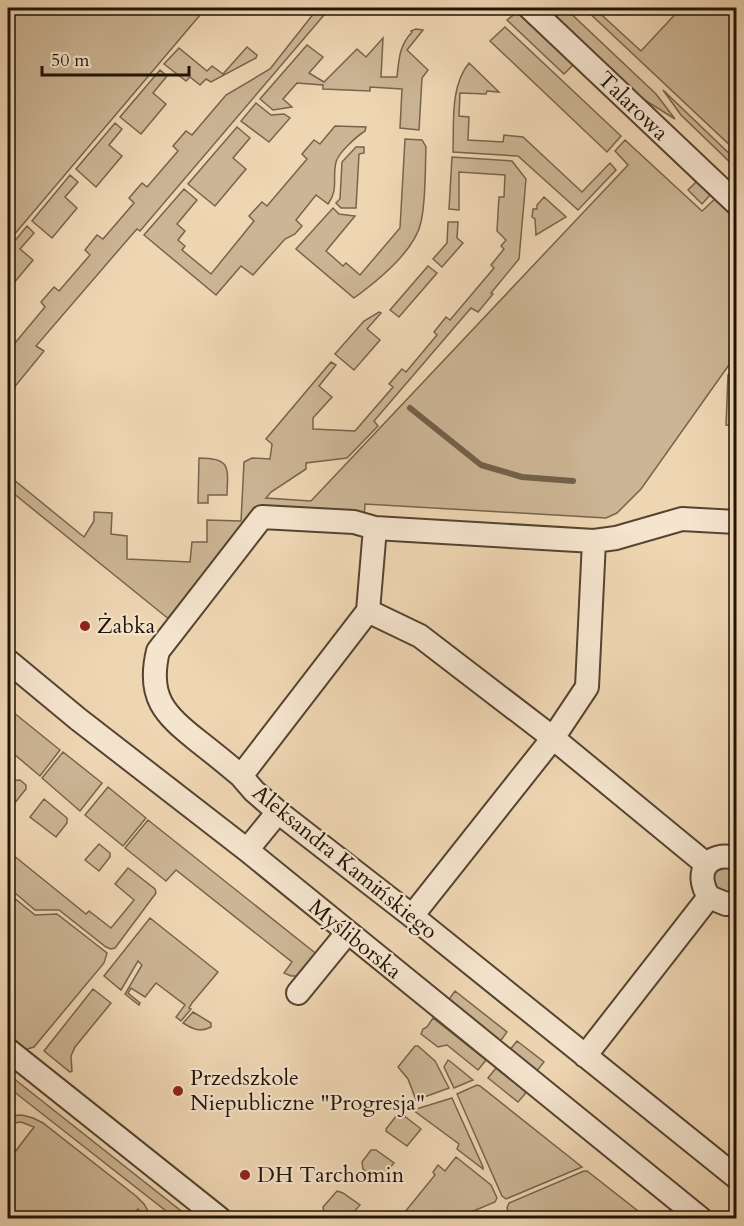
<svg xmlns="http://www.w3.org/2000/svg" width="744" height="1226" font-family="Cardo,serif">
<rect width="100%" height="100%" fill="#efd6b3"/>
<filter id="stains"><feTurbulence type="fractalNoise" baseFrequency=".00333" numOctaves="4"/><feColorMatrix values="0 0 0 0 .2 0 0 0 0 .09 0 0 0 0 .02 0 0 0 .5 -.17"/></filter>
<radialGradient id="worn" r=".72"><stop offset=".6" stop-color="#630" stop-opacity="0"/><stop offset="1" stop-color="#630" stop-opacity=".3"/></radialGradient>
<path fill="#ccb595" stroke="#76644d" stroke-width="1.5" d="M8,8H206L8,242Z
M318,8H330L140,231L137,229L129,238L36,346L44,351L8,395V341L9,339L15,343L45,307L41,302L54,287L59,291L90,255L85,250L97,235L103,239L134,203L129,198L142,183L147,187L178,151L173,146L186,131L192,135L226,95L270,69Z
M544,8H565L656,94L675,119L643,99Z
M584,8H594L641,51L681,8H736V151Z
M516,13L524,17L574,64L564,74L507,20Z
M505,27L621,136L607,152L490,41Z
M416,29L423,30L407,50L428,70L422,78L419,130L400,128L402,89L370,87V91L323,89V85L297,83L283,99L292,107L273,110L260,99L307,45L323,57L309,73L324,82L357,49L366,57L383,38L381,77H397C399,59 399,46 412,32L411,31Z
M247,47L257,55L256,58L211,82L206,79L200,85L190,77L186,81L164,64L179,48L207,71L212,66L223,74Z
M469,63L499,92L487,91L486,94L460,93L459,116L469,117L468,140L503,142L504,135L523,137L582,192L610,163L616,170L578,210L518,156L453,152C454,123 450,86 469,63Z
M160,70L167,76L153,93L166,104L141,134L120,117Z
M663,90L736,160V168L681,115Z
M256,103L271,115L284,114L290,118L269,142L241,121Z
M115,123L122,129L109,145L122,156L96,187L76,169Z
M335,126L366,127L365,131C357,136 338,153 336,162C332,179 339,189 328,204L316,195L296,220L302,226L295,234L285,239L253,275L241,266L216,295L144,235L184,189L197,200L177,224L185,231L178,240L185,246L182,250L211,274L254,221L249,216L262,202L267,206L307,159L302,154L314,140L320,144Z
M237,127L250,138L233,158L246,169L215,206L188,184Z
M405,139L422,140L426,147C425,171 426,200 421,222C415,251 376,282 354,298L296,249L333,208L339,214L355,216L326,251L343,266L346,263L360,275L400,228Z
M625,140L702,211L717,197L736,217V355L641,489L617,513L606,518L365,504L364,518L255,512L170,620L8,489V475L84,537L94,521V512L112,513L111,534L127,536V559L190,562L192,542H207V520L241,521L244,462L252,458L270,459L272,444L266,439L331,362L336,365L319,386L332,397L313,418V429L355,431L393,387L389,384L402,369L406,372L437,335L434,332L446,317L450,320L494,268L491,265L504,249L501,246L506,240L497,231L499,197H504L505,175L459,172V210L449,209L452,157L512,161L526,179L519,259L491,293L493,294L478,312L471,308L374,421L378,426L347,458L306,463V469L271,492L266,498L311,501L628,165L615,151Z
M356,147H364V153L359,154L356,208H341L336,203L340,199L342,162Z
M70,175L78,182L65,197L77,208L52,238L32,221Z
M698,180L711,194L702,204L688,190Z
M544,197L566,217L536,235L535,219L532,217L533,209H537V205Z
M448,222H458L457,238L463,243L442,267L433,259L447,243Z
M27,226L34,233L20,249L33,260L8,290V249Z
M428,266L437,273L399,317L390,310Z
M379,312L381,313L367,329L380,340L354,370L335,354L364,321Z
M728,375H736V426L726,425Z
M199,458C231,458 228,467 227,495H208V503H198Z
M8,708L60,750L40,776L8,749L13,740L8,736Z
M63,752L102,783L80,811L42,778Z
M20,780L26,785V789L14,804L8,799V781Z
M108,787L146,818L123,846L85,815Z
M44,799L67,818V823L56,837L30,817Z
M148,820L319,956L298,976H291L284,973L292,962L176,870L166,881L125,848Z
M99,844L110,853V857L99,871L85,860Z
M8,851L86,914L89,911L111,928L134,900L115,884L128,868L155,889L156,893L115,948L111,949L106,947L59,910H35L8,887Z
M736,862V897L720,898L709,872Z
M8,893L35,915L57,914L107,953L104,963L34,1047L24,1050L8,1040Z
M150,918L218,972L192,1003L189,1008L191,1009L181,1021L176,1017L185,1005L156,983L145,997L131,988L128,993L140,1003L139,1005L125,994L142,965L138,961L121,990L104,976Z
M93,989L111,1003L75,1047L71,1056L72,1071L70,1072L44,1051Z
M455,991L507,1032L499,1043L447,1002Z
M193,1012L211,1023V1027C200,1033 193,1029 183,1023Z
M433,1018L486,1060L478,1070L447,1045L438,1047L421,1034L423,1029L427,1027Z
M517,1041L544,1062L536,1072L509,1051Z
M415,1046H418L435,1061L449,1088L416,1100L408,1079L398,1067Z
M448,1060L451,1062L473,1080L454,1088L444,1067Z
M496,1068L525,1091V1094L518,1102L488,1078Z
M8,1074L190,1218H175L8,1087Z
M477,1085L480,1086L582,1167L506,1199L502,1196L457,1094Z
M452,1098L483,1167V1169L457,1149L459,1144L413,1110Z
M22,1115L33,1118L43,1123L136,1196L144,1204L152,1218H144L138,1209L130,1218H16L8,1212V1161L34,1127L21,1122L8,1124V1116Z
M397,1115H403L421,1129L407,1146L386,1131V1129Z
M371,1150H376L394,1163L379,1181L363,1169L362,1162Z
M456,1157L491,1185L497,1198L495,1202L457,1218H400L435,1175L433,1172L438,1165L445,1171Z
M584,1171H587L647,1218H511L507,1208L509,1203Z
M337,1191L343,1193L360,1205L349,1218H332L324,1212L323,1207Z"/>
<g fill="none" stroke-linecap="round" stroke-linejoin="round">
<path stroke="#73604a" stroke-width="6" d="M410,408L481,465L522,477L573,481"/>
<g stroke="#544430" stroke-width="26">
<path id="minor" d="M530,8L736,203
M375,528L368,611L241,776L254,791L278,812L412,916L736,1177
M368,611L420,636L553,738L706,864
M8,661L78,719L247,850L700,1218
M241,776C227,764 212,752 198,741C164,714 147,697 158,651L262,517L354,522L375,528L594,541L616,538L682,519L736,522
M247,850L278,812
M736,858C708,851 693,872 709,897L726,904L736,902
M412,916L553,738L587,687L594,541
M298,993L347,933
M8,1050L219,1218
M585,1056L709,897"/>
</g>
<use href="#minor" stroke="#f5e4ce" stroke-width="22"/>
</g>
<g fill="#8f2418" stroke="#f5e4ce" stroke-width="2">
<circle cx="85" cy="626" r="6"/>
<circle cx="178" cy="1091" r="6"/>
<circle cx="245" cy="1175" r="6"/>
</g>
<g text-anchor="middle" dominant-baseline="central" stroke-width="4.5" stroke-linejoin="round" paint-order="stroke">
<g font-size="22" fill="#211305" stroke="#f5e4ce">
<text transform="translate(633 106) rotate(44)">Talarowa</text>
<text transform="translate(345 862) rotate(39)">Aleksandra Kamińskiego</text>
<text transform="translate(355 939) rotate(39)">Myśliborska</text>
</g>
<g font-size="22" fill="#211305" stroke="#f5e4ce" text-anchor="start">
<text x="97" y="626">Żabka</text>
<text x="190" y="1078">Przedszkole<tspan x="190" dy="25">Niepubliczne "Progresja"</tspan></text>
<text x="257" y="1175">DH Tarchomin</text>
</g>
</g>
<rect width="744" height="1226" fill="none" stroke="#efd6b3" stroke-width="30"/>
<rect x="9" y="9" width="726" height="1208" fill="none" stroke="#211305" stroke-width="3"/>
<rect x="15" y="15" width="714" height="1196" fill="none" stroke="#211305" stroke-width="1.5"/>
<path d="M42 66v9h147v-9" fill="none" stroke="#211305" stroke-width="3"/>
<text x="51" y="66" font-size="18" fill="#211305" stroke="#f5e4ce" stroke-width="4.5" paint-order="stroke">50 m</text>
<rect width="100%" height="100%" filter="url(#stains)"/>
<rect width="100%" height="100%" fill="url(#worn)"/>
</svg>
